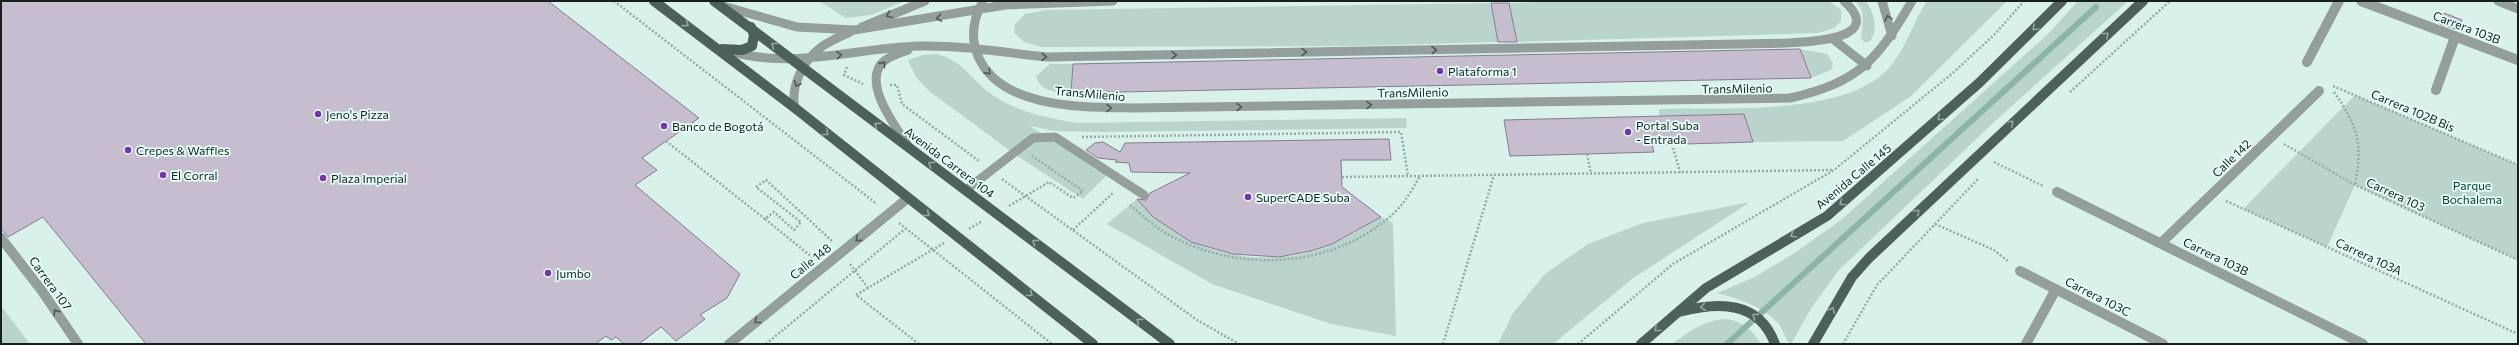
<svg xmlns="http://www.w3.org/2000/svg" width="2519" height="345" font-family="Commissioner,sans-serif">
<rect width="100%" height="100%" fill="#d8f1eb"/>
<path fill="#b9d4cd" d="M819,1H905L871,15L846,18Z
M1572,1H1829L1841,10V21L1834,28L1818,33L1517,42L1509,3Z
M1856,1H1866C1874,11 1879,33 1869,42H1864L1861,38C1862,23 1866,14 1856,1Z
M1927,1H2007L1910,97L1843,141L1753,142L1744,114L1659,116V109C1721,107 1834,116 1883,74C1904,56 1912,23 1927,1Z
M2078,1H2128L1992,124L1839,270L1812,307L1791,344C1785,340 1783,329 1778,323C1762,306 1739,299 1717,293L1755,277L1796,252L1841,220L2048,34Z
M1491,3L1498,42L1356,46L1042,47L1024,42L1014,33L1015,24L1025,14L1046,10Z
M1800,49L1827,54L1833,63L1831,70L1811,78Z
M937,54C963,62 967,74 986,90C1012,111 1046,118 1078,123L1406,118L1407,128L1104,132L1054,131L1030,126L1107,175L1083,199L1013,153L929,91L916,77L908,60L923,55Z
M1050,64H1073L1071,93C1056,92 1040,92 1036,76Z
M2355,95L2518,165V260L2355,185L2327,247L2243,209Z
M1137,199C1181,249 1246,268 1311,252C1336,245 1359,230 1381,217L1393,223L1396,336L1331,324L1212,284L1107,224Z
M1750,202L1632,279L1553,344H1498L1513,313L1545,274L1588,244L1643,223Z
M1,306L30,344H1Z
M1727,319C1743,322 1752,330 1761,344H1672C1690,331 1704,320 1727,319Z"/>
<g fill="none" stroke-linecap="round" stroke-linejoin="round">
<path stroke="#8db4ab" stroke-width="6" d="M1727,344L2096,7"/>
</g>
<path fill="#c6bdcf" stroke="#847c8d" d="M1,1H548L699,118L642,158L657,170L635,185L740,274L727,298L700,315L705,319L676,341L661,327L639,344H624L616,337L611,340L606,336L595,344H146L43,217L8,237L1,229Z
M1491,3H1509L1517,42H1498Z
M2444,13L2462,20L2458,30L2440,24Z
M1800,49L1811,78L1071,93L1073,64Z
M1744,114L1753,142L1652,145L1654,152L1587,154L1510,156L1504,120Z
M1389,139L1391,160H1341L1342,187L1381,217L1332,244L1311,251L1279,257L1233,254L1191,242L1153,217L1137,199L1146,200L1150,193L1190,173L1131,172L1129,163L1115,162L1117,160L1098,158L1086,150L1095,143L1103,142L1120,152L1125,143Z"/>
<g fill="none" stroke-linecap="round" stroke-linejoin="round">
<path stroke="#97aba6" stroke-width="2.5" stroke-dasharray="2 2" stroke-linecap="butt" d="M614,1L877,204
M847,67L844,75L863,84
M890,85H897L902,104L979,161
M2333,86L2518,165
M2070,92L2170,1
M2334,92C2358,126 2363,144 2355,185
M1082,137L1401,132L1408,176
M666,141L765,219L774,212L794,230L801,222L756,187L766,180L832,241
M1672,144L1680,172
M2284,144L2355,185L2518,260
M1587,154L1591,173
M1994,162L2043,186
M1342,177L1833,170
M1002,179L1197,320L1239,344
M2226,201L2518,334
M1130,205C1142,215 1154,227 1169,235C1240,274 1336,269 1396,211C1406,201 1413,188 1420,176
M1009,206L1049,182L1073,198L1083,191L1032,156
M765,219L813,258
M899,223L1052,344
M1935,224L1994,250L2009,262
M969,229L982,221
M1073,230L1114,192
M850,264L868,288
M766,344L905,229
M919,344L856,295L944,243
M1443,344L1494,175
M1578,344L1673,264L1834,170L1954,72L1996,33L2024,1
M1843,344L1877,285L1979,178"/>
<path stroke="#949e9c" stroke-width="9" d="M983,1C973,19 970,37 978,56C1000,109 1084,107 1133,108L1790,98C1859,82 1877,61 1912,1
M1882,1L1892,36
M2498,1L2518,9
M723,6L797,27L854,30L1005,5L1113,1
M862,27L925,1
M1833,39L1867,66
M908,50C898,54 885,57 879,67C867,90 896,127 908,146
M727,51C797,70 852,48 920,46C963,45 1006,53 1048,57L1787,43C1807,42 1887,40 1844,1
M795,108C790,87 803,61 820,48C829,41 840,37 850,32
M966,190L1033,138L1055,137L1144,195"/>
<path stroke="#949e9c" stroke-width="10" d="M2361,1L2518,60
M2307,62L2339,1
M2436,90L2455,37
M2057,192L2363,344
M1,238L42,291L78,344
M2161,243L2319,91
M2020,271L2163,344
M729,344L908,198
M2026,344L2056,289"/>
<path stroke="#4d605b" stroke-width="10" d="M654,1L795,108L1093,344
M714,1L1170,344
M722,49L742,50L752,46L754,35L751,27
M1679,312C1718,302 1759,300 1775,344
M1641,344L1706,288L1827,216L1979,83L2062,1
M1813,344L1852,277L1869,258L2143,1"/>
</g>
<defs><path id="oneway-chevron" d="M-2-3.5L2.5 0L-2 3.5" fill="none" stroke-width="1.6" stroke-linecap="round" stroke-linejoin="round"/></defs>
<g stroke="#4f5957">
<use href="#oneway-chevron" transform="translate(889 15) rotate(158)"/>
<use href="#oneway-chevron" transform="translate(939 18) rotate(170)"/>
<use href="#oneway-chevron" transform="translate(1888 18) rotate(-106)"/>
<use href="#oneway-chevron" transform="translate(1434 50) rotate(-1)"/>
<use href="#oneway-chevron" transform="translate(1304 52) rotate(-1)"/>
<use href="#oneway-chevron" transform="translate(839 55) rotate(-8)"/>
<use href="#oneway-chevron" transform="translate(1174 55) rotate(-1)"/>
<use href="#oneway-chevron" transform="translate(1044 57) rotate(3)"/>
<use href="#oneway-chevron" transform="translate(883 64) rotate(-51)"/>
<use href="#oneway-chevron" transform="translate(988 72) rotate(49)"/>
<use href="#oneway-chevron" transform="translate(797 84) rotate(114)"/>
<use href="#oneway-chevron" transform="translate(1369 105) rotate(-1)"/>
<use href="#oneway-chevron" transform="translate(1239 107) rotate(-1)"/>
<use href="#oneway-chevron" transform="translate(1109 108) rotate(1)"/>
<use href="#oneway-chevron" transform="translate(858 239) rotate(140)"/>
<use href="#oneway-chevron" transform="translate(56 312) rotate(-124)"/>
<use href="#oneway-chevron" transform="translate(757 321) rotate(141)"/>
</g>
<g stroke="#92a8a2">
<use href="#oneway-chevron" transform="translate(686 24) rotate(36)"/>
<use href="#oneway-chevron" transform="translate(2035 28) rotate(135)"/>
<use href="#oneway-chevron" transform="translate(2106 35) rotate(-43)"/>
<use href="#oneway-chevron" transform="translate(774 45) rotate(-142)"/>
<use href="#oneway-chevron" transform="translate(1940 118) rotate(137)"/>
<use href="#oneway-chevron" transform="translate(2011 123) rotate(-43)"/>
<use href="#oneway-chevron" transform="translate(877 125) rotate(-144)"/>
<use href="#oneway-chevron" transform="translate(826 133) rotate(39)"/>
<use href="#oneway-chevron" transform="translate(931 164) rotate(-143)"/>
<use href="#oneway-chevron" transform="translate(1842 203) rotate(142)"/>
<use href="#oneway-chevron" transform="translate(1917 212) rotate(-44)"/>
<use href="#oneway-chevron" transform="translate(927 214) rotate(38)"/>
<use href="#oneway-chevron" transform="translate(1793 235) rotate(150)"/>
<use href="#oneway-chevron" transform="translate(1035 242) rotate(-143)"/>
<use href="#oneway-chevron" transform="translate(1030 294) rotate(38)"/>
<use href="#oneway-chevron" transform="translate(1703 307) rotate(173)"/>
<use href="#oneway-chevron" transform="translate(1832 310) rotate(-62)"/>
<use href="#oneway-chevron" transform="translate(1755 316) rotate(-144)"/>
<use href="#oneway-chevron" transform="translate(1139 321) rotate(-143)"/>
<use href="#oneway-chevron" transform="translate(1657 329) rotate(137)"/>
</g>
<g fill="#7734a8" stroke="#e6fff8" stroke-width="1.5">
<circle cx="1440" cy="71" r="4"/>
<circle cx="318" cy="114" r="4"/>
<circle cx="664" cy="126" r="4"/>
<circle cx="1628" cy="132" r="4"/>
<circle cx="128" cy="150" r="4"/>
<circle cx="163" cy="175" r="4"/>
<circle cx="323" cy="178" r="4"/>
<circle cx="1248" cy="197" r="4"/>
<circle cx="548" cy="273" r="4"/>
</g>
<g text-anchor="middle" dominant-baseline="central" stroke-width="3.5" stroke-linejoin="round" paint-order="stroke">
<g font-size="12" fill="#17201e" stroke="#e6fff8">
<text transform="translate(2467 27) rotate(21)">Carrera 103B</text>
<text transform="translate(1737 88) rotate(-1)">TransMilenio</text>
<text transform="translate(1413 92) rotate(-1)">TransMilenio</text>
<text transform="translate(1090 93) rotate(5)">TransMilenio</text>
<text transform="translate(2413 110) rotate(23)">Carrera 102B Bis</text>
<text transform="translate(2231 158) rotate(-44)">Calle 142</text>
<text transform="translate(950 162) rotate(37)">Avenida Carrera 104</text>
<text transform="translate(1853 176) rotate(-40)">Avenida Calle 145</text>
<text transform="translate(2396 194) rotate(25)">Carrera 103</text>
<text transform="translate(2216 256) rotate(26)">Carrera 103B</text>
<text transform="translate(2369 256) rotate(25)">Carrera 103A</text>
<text transform="translate(810 261) rotate(-39)">Calle 148</text>
<text transform="translate(51 283) rotate(54)">Carrera 107</text>
<text transform="translate(2098 296) rotate(27)">Carrera 103C</text>
</g>
<g font-size="12" fill="#17201e" stroke="#e6fff8" text-anchor="start">
<text x="1448" y="71">Plataforma 1</text>
<text x="326" y="114">Jeno's Pizza</text>
<text x="1636" y="125">Portal Suba<tspan x="1636" dy="14">- Entrada</tspan></text>
<text x="672" y="126">Banco de Bogotá</text>
<text x="136" y="150">Crepes &amp; Waffles</text>
<text x="171" y="175">El Corral</text>
<text x="331" y="178">Plaza Imperial</text>
<text x="1256" y="197">SuperCADE Suba</text>
<text x="556" y="273">Jumbo</text>
</g>
<g font-size="12" fill="#054138" stroke="#e6fff8">
<text x="2472" y="185">Parque<tspan x="2472" dy="14">Bochalema</tspan></text>
</g>
</g>
<rect width="2519" height="345" fill="none" stroke="#17201e" stroke-width="4"/>
</svg>
